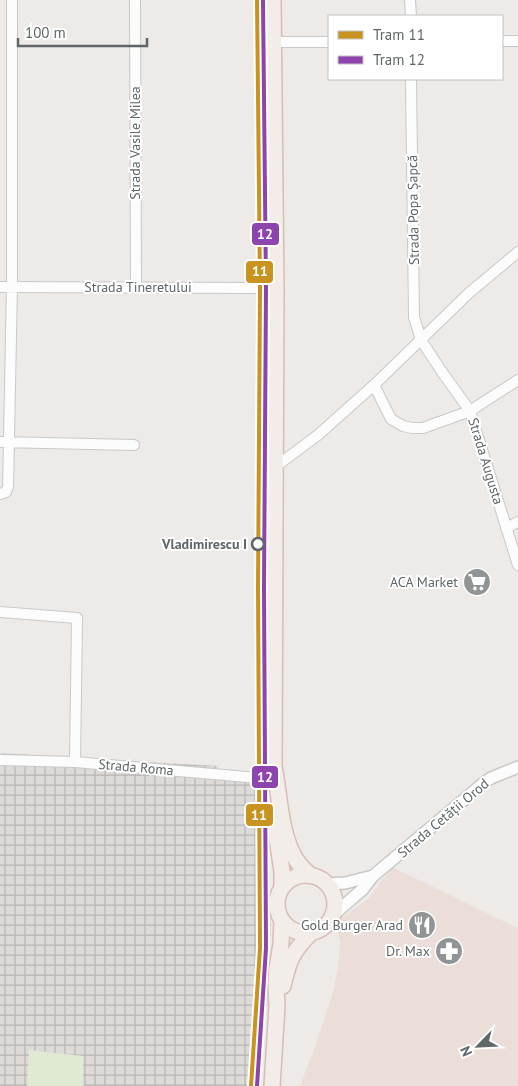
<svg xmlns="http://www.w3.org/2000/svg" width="518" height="1086" font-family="'PT Sans',sans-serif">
<defs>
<pattern id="industrial-grid" width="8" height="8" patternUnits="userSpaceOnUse" patternTransform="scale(1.25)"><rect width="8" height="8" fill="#dedad8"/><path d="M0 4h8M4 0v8" fill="none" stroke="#b7b5b3"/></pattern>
</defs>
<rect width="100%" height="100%" fill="#eeeae8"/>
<path fill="#ebded8" d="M392,867L518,928V1086H300L316,1044L334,989L338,966L340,943L335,923L369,898Z"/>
<path fill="url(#industrial-grid)" d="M0,753L218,766L217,779L267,785L271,924L268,1000L251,1086H0Z"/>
<path fill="#e0e9d3" d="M29,1050L83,1056V1085L86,1086H27Z"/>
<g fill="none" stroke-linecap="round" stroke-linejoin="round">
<g stroke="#c8c8c7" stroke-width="12">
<path id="minor" d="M135,0L136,287
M410,0L411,16
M502,41H518
M273,42H329
M411,79L414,317L421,340L442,372L470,411L518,565
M0,287L276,288
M374,385L391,419L403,426L412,428H423L470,411L518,380
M0,442L134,445
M275,467L318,435L374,385L469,293L518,252
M0,494L6,492L8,487L12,286V0
M506,528L518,522
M0,612L77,618L75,762
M0,760L75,762L271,779"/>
</g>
<g stroke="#c8c8c7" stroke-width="14">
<path id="tertiary" d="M327,884L345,883L373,876
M333,915L363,889L373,876L485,782L491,778L518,767"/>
</g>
<g stroke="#d6bdb5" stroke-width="18">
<path id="primary" d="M273,0L276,288L274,766C280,796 280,836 297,861C301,867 306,871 311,876
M275,825L282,871V887
M277 904a29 29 0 1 1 58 0a29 29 0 1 1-58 0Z
M283,986C289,960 292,952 311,933
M272,1086L277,1006L276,986L277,969L281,944L282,920"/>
</g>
<use href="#minor" stroke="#fcfcfc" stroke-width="10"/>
<use href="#tertiary" stroke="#fcfcfc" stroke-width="11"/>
<use href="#primary" stroke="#f3ede9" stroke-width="15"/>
<g stroke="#fff" stroke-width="8">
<path id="tram-1" d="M251,1086L260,948L258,587L260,288L257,0"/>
</g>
<g stroke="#fff" stroke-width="8">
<path id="tram-2" d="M257,1086L266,948L264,587L266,288L263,0"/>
</g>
<use href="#tram-1" stroke="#c9931f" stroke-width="4"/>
<use href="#tram-2" stroke="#8e44ad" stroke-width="4"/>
</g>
<defs>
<g id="supermarket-disc" transform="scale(1.4375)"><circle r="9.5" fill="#909494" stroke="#fff"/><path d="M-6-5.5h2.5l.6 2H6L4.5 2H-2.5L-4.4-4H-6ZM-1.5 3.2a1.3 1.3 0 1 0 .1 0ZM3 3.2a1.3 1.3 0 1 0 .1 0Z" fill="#fff"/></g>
<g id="restaurant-disc" transform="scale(1.4375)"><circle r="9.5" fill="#909494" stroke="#fff"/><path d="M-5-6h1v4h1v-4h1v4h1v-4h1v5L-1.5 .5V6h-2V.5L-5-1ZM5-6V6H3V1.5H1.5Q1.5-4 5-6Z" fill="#fff"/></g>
<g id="pharmacy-disc" transform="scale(1.4375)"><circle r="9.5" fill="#909494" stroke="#fff"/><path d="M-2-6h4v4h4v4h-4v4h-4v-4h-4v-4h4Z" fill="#fff"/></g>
</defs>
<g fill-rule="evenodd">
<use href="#supermarket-disc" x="477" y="582"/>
<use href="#restaurant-disc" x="422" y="925"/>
<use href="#pharmacy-disc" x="449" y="951"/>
</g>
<circle fill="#fff" stroke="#5e6667" stroke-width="2.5" cx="258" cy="544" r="6"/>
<g text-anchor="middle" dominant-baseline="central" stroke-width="4" stroke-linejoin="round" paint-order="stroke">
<g font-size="14" fill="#5e6667" stroke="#fff">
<text transform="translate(135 143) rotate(-90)">Strada Vasile Milea</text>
<text transform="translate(413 210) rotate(-91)">Strada Popa Șapcă</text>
<text x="138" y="287">Strada Tineretului</text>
<text transform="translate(486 461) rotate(73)">Strada Augusta</text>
<text transform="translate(136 767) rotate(5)">Strada Roma</text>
<text transform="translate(443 818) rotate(-40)">Strada Cetății Orod</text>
</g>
<g font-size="14" font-weight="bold" fill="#5e6667" stroke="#fff" text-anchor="end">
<text x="247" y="544">Vladimirescu I</text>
</g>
<g font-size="14" fill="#5e6667" stroke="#fff" text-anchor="end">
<text x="458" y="582">ACA Market</text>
<text x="403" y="925">Gold Burger Arad</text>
<text x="430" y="951">Dr. Max</text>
</g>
</g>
<g stroke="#fff" stroke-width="2">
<rect x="251" y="222" width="29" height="24" rx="5" fill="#8e44ad"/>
<rect x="245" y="260" width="29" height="24" rx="5" fill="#c9931f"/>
<rect x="251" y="765" width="28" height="24" rx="5" fill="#8e44ad"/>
<rect x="245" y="803" width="29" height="24" rx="5" fill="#c9931f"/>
</g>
<g font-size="14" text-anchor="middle" font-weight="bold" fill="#fff">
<text x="265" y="239">12</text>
<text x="260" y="276">11</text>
<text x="265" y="782">12</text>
<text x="259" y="820">11</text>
</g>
<rect x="328" y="15" width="175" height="65" fill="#ffffff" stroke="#bfc2c2"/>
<rect x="338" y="31" width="25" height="8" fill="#c9931f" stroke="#bfc2c2"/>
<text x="373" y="40" font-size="15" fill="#5e6667">Tram 11</text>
<rect x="338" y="56" width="25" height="8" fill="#8e44ad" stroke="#bfc2c2"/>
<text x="373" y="65" font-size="15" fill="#5e6667">Tram 12</text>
<g transform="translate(478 1046) rotate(246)" stroke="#ffffff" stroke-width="4" paint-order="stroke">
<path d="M0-4L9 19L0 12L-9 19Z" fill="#5e6667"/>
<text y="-8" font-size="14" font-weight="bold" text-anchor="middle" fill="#5e6667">N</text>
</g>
<path d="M18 38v8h129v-8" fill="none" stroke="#5e6667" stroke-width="2.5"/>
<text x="25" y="38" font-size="15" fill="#5e6667" stroke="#ffffff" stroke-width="4" paint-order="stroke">100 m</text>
</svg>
